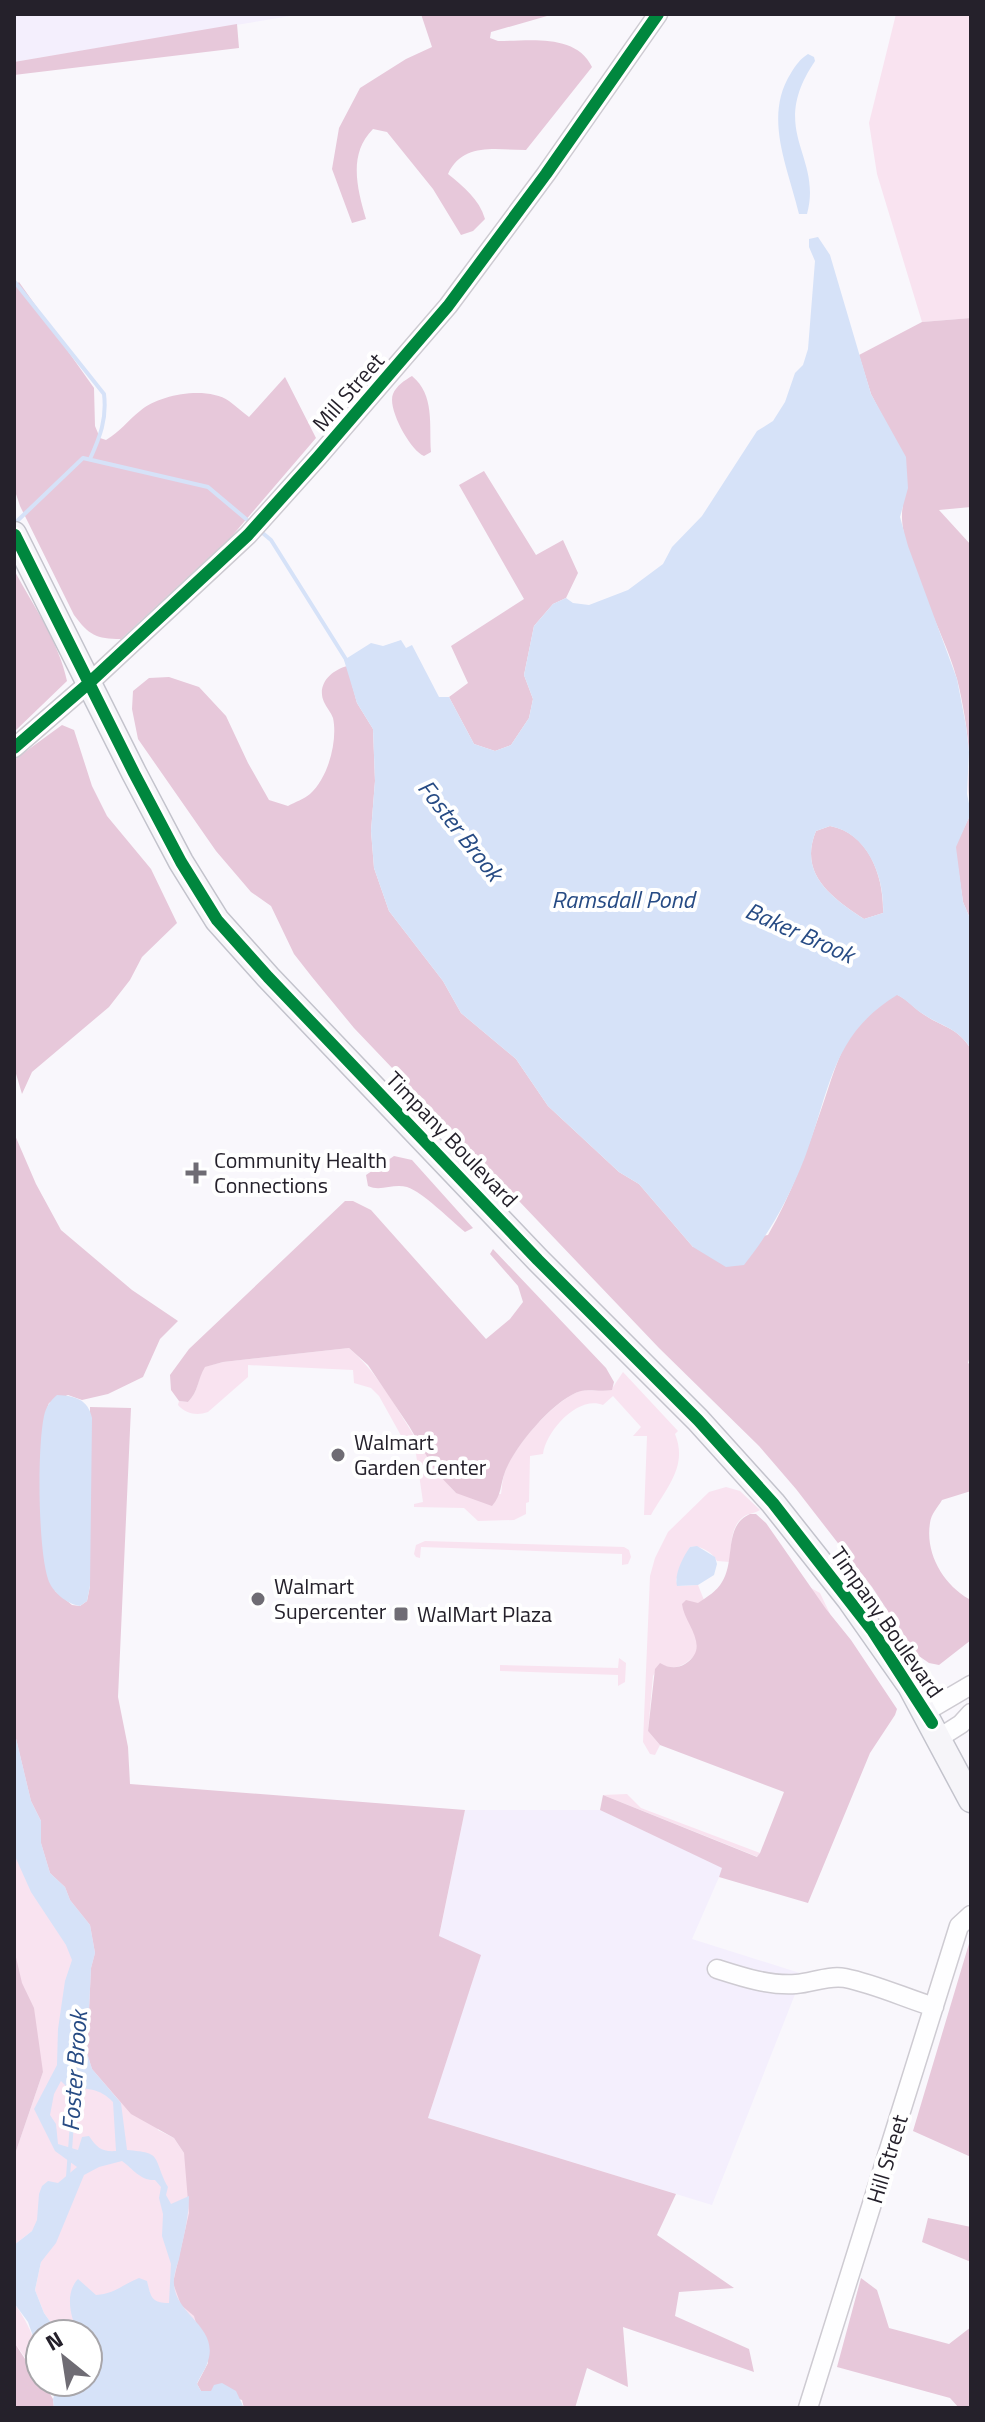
<svg xmlns="http://www.w3.org/2000/svg" width="985" height="2422" font-family="'Titillium Web',sans-serif">
<rect width="100%" height="100%" fill="#f9f7fc"/>
<path fill="#f4effd" d="M14,14H302L14,62Z
M465,1810H600L723,1868L692,1939L803,1974L712,2205L428,2118L480,1956L439,1937Z"/>
<path fill="#f9e3f0" d="M896,14H971V318L922,322L877,174L869,123Z
M349,1348C395,1388 414,1450 456,1493L501,1494C502,1488 502,1481 504,1475C511,1449 554,1400 580,1391C589,1389 601,1392 611,1390L623,1372L678,1431L675,1434C688,1466 667,1487 651,1515H644L647,1436H633L641,1427L613,1396L603,1405C578,1395 546,1431 543,1454L530,1456L529,1502L526,1503V1514L514,1520L478,1521L464,1508L414,1507V1504L423,1502L414,1440L404,1441L379,1396L371,1388L354,1383L353,1370L248,1365V1377L208,1412C197,1416 186,1414 178,1405L179,1401L188,1402C199,1391 197,1380 204,1367L223,1362Z
M726,1487L740,1491L760,1510C754,1514 747,1513 742,1518C730,1528 731,1548 730,1562L717,1561C712,1552 701,1545 690,1547L676,1580L678,1586L698,1585L704,1600L800,1582L820,1593L830,1614L695,1655C684,1666 675,1671 660,1664L653,1676L648,1731L660,1745L655,1755L650,1754L643,1742L650,1576L655,1558L668,1532L709,1492Z
M425,1541L624,1547L629,1550L631,1557L628,1564L622,1565V1554L421,1547L420,1558L416,1557L414,1554L416,1545Z
M619,1658L626,1663L625,1682L618,1686V1675L500,1671V1665L618,1668Z
M14,1663L158,2130L174,2138L184,2153L225,2342L155,2302L150,2298V2291L75,2329L78,2334H59L44,2313L35,2290L41,2262L32,2231L14,2245V2157L43,2072L14,1982Z
M627,1794L641,1808L760,1853L758,1857L603,1795Z
M14,2303C31,2326 40,2350 40,2378L14,2342Z"/>
<path fill="#e7c8da" d="M421,14H554L491,32L490,38L498,41C529,41 576,33 592,67L526,150C495,150 463,142 448,174C464,187 479,199 485,219L473,231L461,235L433,189L387,132L373,129C348,154 357,188 366,219L352,223L332,169L339,128L360,88L406,59L432,47Z
M237,24L239,48L14,75V62Z
M19,282L94,388L95,426L100,438L106,440C121,431 127,421 140,411C160,394 207,386 229,401C236,406 242,412 249,417L285,377L316,438L232,536L121,639C96,639 89,635 74,615L20,506L14,488V287Z
M971,318V507L939,510L971,545V807C966,789 970,771 969,752C967,729 963,702 957,679C946,633 894,547 903,505L887,425L871,394L859,355L922,322Z
M412,376C435,395 429,425 431,452L424,456C410,450 387,408 393,394C396,386 405,380 412,376Z
M484,471L536,555L563,540L578,573L566,598L553,604L534,626L524,675L533,699L529,718L511,745L495,751L474,744L449,697L468,683L451,646L524,599L459,485Z
M14,570C33,605 59,642 67,681L14,732Z
M347,666L357,703L373,729L375,781L371,831L374,868L389,911L443,981L461,1013L516,1059L548,1106L619,1172L639,1184L693,1247L768,1235C791,1195 806,1153 821,1110C831,1082 837,1055 854,1030C865,1014 881,1005 896,994C909,1001 913,1007 923,1014C943,1028 956,1026 971,1049V1352L968,1363L971,1365V1491L942,1500C938,1507 931,1514 930,1523C925,1553 943,1584 969,1599L971,1597V1640L939,1665L929,1663L916,1654L872,1587L796,1489L759,1446L659,1348L354,1028L312,977L294,954L271,906L251,892L216,851L138,739L132,709L133,691L149,678L169,677L199,687L226,716L248,763L269,800L288,806C295,802 304,799 310,794C328,778 338,741 333,718C331,712 326,707 324,702C316,684 332,670 347,666Z
M62,725L74,730L92,786L107,816L151,869L177,923L142,957L130,980L109,1007L32,1072L22,1094L14,1067V760Z
M971,813V921L963,902L955,847Z
M830,826C869,833 884,877 883,913L864,919C832,898 798,874 816,831Z
M14,1133L36,1184L61,1230L132,1290L178,1321L160,1339L143,1377L108,1394L82,1400L68,1395L49,1403C32,1444 50,1543 55,1591L72,1605L80,1606L87,1601L90,1586V1407L131,1408L118,1697L128,1747L130,1784L465,1810L439,1936L481,1955L428,2118L676,2194L657,2235L734,2288L679,2292L675,2316L749,2349L754,2372L623,2327L628,2387L587,2368L575,2408H244L242,2400L211,2391H201L197,2384L208,2363L194,2316L181,2305L173,2283L189,2213L184,2153L174,2138L131,2114L92,2069L87,2053L91,1968L95,1953L90,1925L70,1900L65,1887L50,1873L41,1843V1821L31,1801L14,1730Z
M394,1156L412,1160L473,1228L465,1232C450,1220 423,1192 407,1187C393,1183 381,1192 368,1186L366,1175Z
M345,1201H353L371,1210L486,1339L510,1319L523,1302L518,1286L490,1254L493,1249L606,1368L614,1382L612,1390C601,1392 589,1389 581,1391C555,1398 514,1447 505,1472C500,1485 502,1494 492,1506L456,1493L436,1472L409,1426L368,1365L349,1348L223,1362L205,1367C197,1380 199,1391 188,1402L179,1401L171,1390L170,1375L189,1349Z
M750,1514H756L766,1523L826,1609L851,1640L897,1709L895,1715L870,1753L808,1903L719,1877L722,1868L600,1810L603,1795L757,1857L760,1853L784,1792L660,1745L648,1731L655,1669L660,1663C668,1668 677,1669 685,1664C712,1647 684,1624 682,1604L686,1600L698,1603C707,1597 717,1591 722,1582C736,1560 723,1526 750,1514Z
M971,1937V2157L913,2131Z
M14,1949L22,1983L34,2008L43,2072L14,2157Z
M928,2218L971,2227V2262L922,2242Z
M861,2278L877,2290L889,2328L949,2344L971,2327V2408H959L950,2398L837,2367Z
M14,2342L40,2382H43L53,2399L54,2408H14Z"/>
<path fill="#d6e2f8" fill-rule="evenodd" d="M808,54L814,57L815,61C767,132 823,155 807,214H799C788,167 763,117 791,73C796,65 800,59 808,54Z
M818,237L830,255L871,394L906,457L908,488L900,517L908,546L957,679L966,726L969,752L967,794L971,813L956,847L963,902L971,921V1049C957,1027 942,1027 923,1014C913,1008 908,1000 897,995C831,1035 830,1091 805,1157C789,1198 771,1231 744,1265L726,1267L693,1247L639,1184L619,1172L548,1106L516,1059L461,1013L443,981L389,911L374,868L371,831L375,781L373,729L357,703L344,660L371,643L383,646L401,640L406,648L412,645L439,697H449L474,744L495,751L511,745L529,718L533,699L524,675L534,626L553,604L566,598L573,603L589,605L628,590L663,564L672,547L702,516L757,431L773,421L785,402L795,373L803,365L808,349L815,261L809,247V239ZM830,826C868,833 885,878 883,913L864,919C832,898 798,874 816,831Z
M57,1395C75,1396 88,1399 92,1418L90,1586L87,1601L80,1606C67,1604 52,1592 48,1579C38,1548 37,1449 44,1416C46,1407 50,1401 57,1395Z
M697,1546L715,1557L717,1564L714,1575L698,1585L677,1586C674,1574 683,1557 690,1547Z
M14,1730L31,1801L41,1821V1843L50,1873L65,1887L70,1900L90,1925L95,1953L91,1968L87,2053L92,2069L121,2103L127,2150C164,2153 152,2157 168,2187L166,2195L171,2204L189,2196C189,2218 183,2238 179,2259C177,2266 173,2276 174,2284C175,2314 219,2327 208,2361C206,2369 200,2376 197,2384L201,2391H211L214,2385L222,2383L236,2391L244,2408H54L53,2399L59,2382H88V2334H78C71,2317 64,2294 78,2279L96,2295C114,2294 122,2285 139,2278L147,2281C151,2297 151,2303 169,2303L171,2264L162,2236L163,2214L159,2198L161,2187L155,2180C141,2181 133,2169 122,2161L99,2167L84,2175L56,2243L41,2262L35,2290L44,2313L59,2334H40V2356L28,2322L14,2303V2245L32,2231L37,2220L39,2194L42,2186L48,2181L58,2183L77,2167L55,2151L34,2109L57,2065L58,2029L65,1981L72,1960L66,1945L31,1892L14,1854ZM61,2081L68,2088C86,2088 100,2088 113,2102L116,2151C102,2152 97,2148 89,2136L82,2137L78,2150L58,2144L56,2124L50,2115L54,2094Z"/>
<g fill="none" stroke-linecap="round" stroke-linejoin="round">
<path stroke="#d6e2f8" stroke-width="4" d="M14,281L104,394C107,419 100,437 90,459
M14,524L83,458L208,487L252,524
M259,530L271,540L347,661
M68,2177L75,2083"/>
<g stroke="#cecbd2" stroke-width="21">
<path id="minor" d="M14,748L89,683L248,535L318,457L448,306L546,174L658,14
M925,1712L971,1685
M939,1738L961,1724L971,1713
M717,1969C742,1977 769,1986 796,1984C812,1983 828,1975 845,1978C875,1984 905,1998 934,2007
M808,2408L959,1926L971,1915"/>
</g>
<g stroke="#c3c3cc" stroke-width="27">
<path id="major" d="M14,534L134,773L181,862L217,920L268,977L538,1260L698,1420L773,1503L849,1599L910,1686L971,1800"/>
</g>
<use href="#minor" stroke="#fefeff" stroke-width="18"/>
<use href="#major" stroke="#f6f5f9" stroke-width="24"/>
<g stroke="#fff" stroke-width="17">
<path id="cycleway" d="M15,535L134,773L181,862L217,920L268,977L538,1260L698,1420L773,1503L872,1630L932,1723
M14,748L89,683L248,535L318,457L448,306L546,174L658,14"/>
</g>
<use href="#cycleway" stroke="#00873e" stroke-width="12"/>
</g>
<g fill="#6f6c74" stroke="#fff" stroke-width="3">
<path d="M192 1161h8v8h8v8h-8v8h-8v-8h-8v-8h8z"/>
<circle cx="338" cy="1455" r="8"/>
<circle cx="258" cy="1599" r="8"/>
<rect x="393" y="1606" width="16" height="16" rx="4"/>
</g>
<g text-anchor="middle" dominant-baseline="central" stroke-width="8" stroke-linejoin="round" paint-order="stroke">
<g font-size="22" fill="#25212b" stroke="#fff">
<text transform="translate(348 392) rotate(-49)">Mill Street</text>
<text transform="translate(452 1139) rotate(46)">Timpany Boulevard</text>
<text transform="translate(887 1622) rotate(55)">Timpany Boulevard</text>
<text transform="translate(887 2159) rotate(-73)">Hill Street</text>
</g>
<g font-size="22" fill="#25212b" stroke="#fff" text-anchor="start">
<text x="214" y="1160">Community Health<tspan x="214" dy="25">Connections</tspan></text>
<text x="354" y="1442">Walmart<tspan x="354" dy="25">Garden Center</tspan></text>
<text x="274" y="1586">Walmart<tspan x="274" dy="25">Supercenter</tspan></text>
<text x="417" y="1614">WalMart Plaza</text>
</g>
<g font-size="24" font-style="italic" fill="#274b84" stroke="#fff">
<text transform="translate(461 830) rotate(52)">Foster Brook</text>
<text x="623" y="899">Ramsdall Pond</text>
<text transform="translate(800 932) rotate(24)">Baker Brook</text>
<text transform="translate(74 2071) rotate(-86)">Foster Brook</text>
</g>
</g>
<rect width="985" height="2422" fill="none" stroke="#25212b" stroke-width="32"/>
<g transform="translate(64 2358) rotate(330)"><circle r="38" fill="#ffffff" stroke="#a8a6aa" stroke-width="2"/>
<path d="M0-6L14 30L0 20L-14 30Z" fill="#6f6c74"/>
<text y="-12" font-size="22" font-weight="bold" text-anchor="middle" fill="#25212b">N</text>
</g>
</svg>
